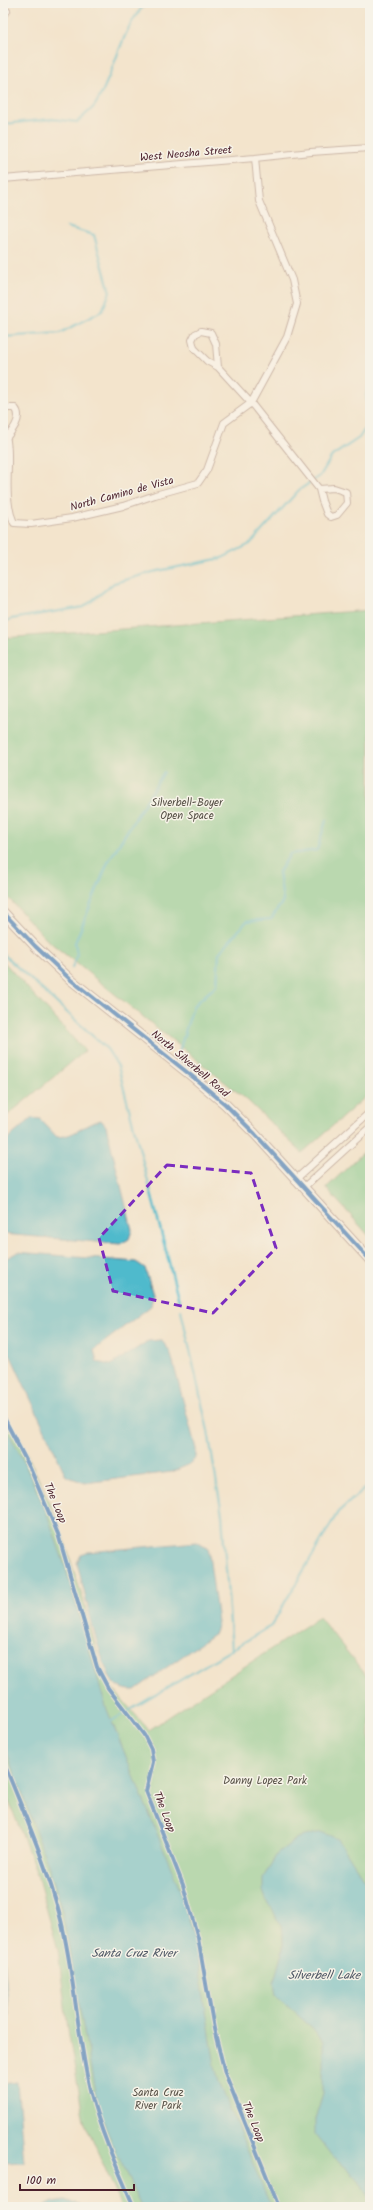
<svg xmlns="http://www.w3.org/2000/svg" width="373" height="2210" font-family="Kalam,sans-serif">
<rect width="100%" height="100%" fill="#f7f3e8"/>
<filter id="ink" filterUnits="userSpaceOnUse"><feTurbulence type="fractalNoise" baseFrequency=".025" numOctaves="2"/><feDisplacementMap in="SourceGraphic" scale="8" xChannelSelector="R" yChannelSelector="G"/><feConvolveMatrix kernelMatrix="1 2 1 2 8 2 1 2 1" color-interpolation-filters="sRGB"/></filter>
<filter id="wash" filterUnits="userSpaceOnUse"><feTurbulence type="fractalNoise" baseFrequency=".012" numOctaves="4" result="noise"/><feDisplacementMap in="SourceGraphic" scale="16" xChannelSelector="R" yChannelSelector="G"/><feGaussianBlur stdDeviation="0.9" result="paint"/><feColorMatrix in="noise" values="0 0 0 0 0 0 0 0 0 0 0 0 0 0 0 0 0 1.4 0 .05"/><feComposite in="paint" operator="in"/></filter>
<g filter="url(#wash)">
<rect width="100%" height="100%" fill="#f3e4cc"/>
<path fill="#77ca8d" stroke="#60745c" d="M370,610V1093L302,1153L247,1100L46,939L3,892V638Z
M3,961L85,1051L3,1119Z
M370,1146V1237L326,1188Z
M3,1411L21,1441L58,1522L83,1599L100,1664L112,1688L149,1730L319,1617L370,1680V2207H122L84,2121L68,2030L58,1950L36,1871L3,1786Z"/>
<path fill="#4fbacc" stroke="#4c6c7c" d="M32,1118L40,1119L57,1137C77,1136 83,1124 101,1120L106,1126L132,1230L129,1239L120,1244L3,1234V1143Z
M18,1252L136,1262L145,1268L153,1295L151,1306L94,1350L97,1362L111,1365L148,1341L161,1340L170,1351L196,1449V1458L188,1465L172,1472L85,1483L66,1476L3,1339V1260Z
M3,1422L24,1462L46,1511L66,1569L106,1707L180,1890L195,1941L215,2066L219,2082L271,2207H141L106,2129L95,2092L62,1911L49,1868L3,1741Z
M197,1542L208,1547L218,1622L215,1633L135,1690C128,1690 121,1690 115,1684C100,1669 84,1588 77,1563L81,1555L88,1552Z
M321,1832L338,1839L370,1889V1981L366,2003L370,2009V2201L359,2180L333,2157L315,2134V2119L323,2093V2042L310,2026L276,1996L274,1981L283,1949V1937L282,1925L277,1919L272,1908L268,1905L263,1891V1878L277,1854L297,1838Z
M3,1945L9,2015L4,2016L3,2020Z
M17,2082L24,2162L3,2163V2084Z
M66,2200L85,2207H43L53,2202Z"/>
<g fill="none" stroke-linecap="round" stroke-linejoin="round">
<path stroke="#4fbacc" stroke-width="2.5" d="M3,124L52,119L77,122C83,116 91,111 95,105C115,75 121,25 147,3
M3,337L60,333L102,311L110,292L94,235L67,227
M370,381L366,395L370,413
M3,623L11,619L84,607L114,583L153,572L222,558L250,544L299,490L320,476L332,456L359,438L370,421
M3,954L107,1049L118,1066L179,1301
M72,968L77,954L75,943L108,862L164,772
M178,1055L193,1006L217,985L219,953L247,921L271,919L283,901L279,872L290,854L317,850L326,820
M181,1310L208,1431L222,1515L232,1650
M110,1722L271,1626L338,1512L364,1489L370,1486"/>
</g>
</g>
<g filter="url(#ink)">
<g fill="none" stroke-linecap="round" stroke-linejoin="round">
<g stroke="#9e827c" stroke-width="8">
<path id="minor" d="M3,14L7,11
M3,179L255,158L311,152L370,148
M218,367L216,344L211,333L201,331L195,334L192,340L194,348L207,361L218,367L251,403L319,489L322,501L327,514L331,517L337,515L347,503L346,492L334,488L319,489
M3,410L7,408H15C23,417 14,429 7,437
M3,425C15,456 0,492 14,523L31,524L72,518L123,506L155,495L198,483L207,470L224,423L251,403L287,337L297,304L292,280L259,201L255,158
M295,1180L370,1112
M303,1188L370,1127"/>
</g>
<g stroke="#9e827c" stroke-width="11">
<path id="secondary" d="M3,912L35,946L71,980L193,1077L225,1104L255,1134L370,1260"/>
</g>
<use href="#minor" stroke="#fff" stroke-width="6"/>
<use href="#secondary" stroke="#fff" stroke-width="9"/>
<g stroke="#f7f3e8" stroke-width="6">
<path id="cycleway" d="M3,912L35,946L71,980L193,1077L225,1104L255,1134L370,1260
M3,1416L30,1468L58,1534L97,1667L108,1688L144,1735L151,1749L153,1762L146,1791L183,1885L192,1917L198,1938L214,2029L225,2073L279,2207
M3,1761C24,1813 47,1865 61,1920C75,1977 77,2037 91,2094C101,2133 118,2170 134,2207"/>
</g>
<use href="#cycleway" stroke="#0057b8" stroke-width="4"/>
</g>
</g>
<path d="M0 0H373V2210H0ZM167,1165L251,1173L276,1248L213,1313L113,1291L99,1238Z" fill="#f3e4cc" fill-opacity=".55" fill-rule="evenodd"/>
<path fill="none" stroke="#7b2cbf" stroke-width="3" stroke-dasharray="8 5" stroke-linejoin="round" d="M167,1165L251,1173L276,1248L213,1313L113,1291L99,1238Z"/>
<g text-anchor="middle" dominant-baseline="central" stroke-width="3" stroke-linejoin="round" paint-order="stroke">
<g font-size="11" fill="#4a1f2b" stroke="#f7f3e8">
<text transform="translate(186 154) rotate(-5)">West Neosha Street</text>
<text transform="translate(122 494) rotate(-15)">North Camino de Vista</text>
<text transform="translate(190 1064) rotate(40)">North Silverbell Road</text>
<text transform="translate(55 1503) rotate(68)">The Loop</text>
<text transform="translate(164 1812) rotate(69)">The Loop</text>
<text transform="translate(253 2122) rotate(68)">The Loop</text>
</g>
<g font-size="11" fill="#585248" stroke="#f7f3e8">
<text x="187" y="803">Silverbell-Boyer<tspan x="187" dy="13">Open Space</tspan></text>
<text x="265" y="1781">Danny Lopez Park</text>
<text x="158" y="2093">Santa Cruz<tspan x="158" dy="13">River Park</tspan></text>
</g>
<g font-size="12" font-style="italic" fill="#4c5563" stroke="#f7f3e8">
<text x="134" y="1953">Santa Cruz River</text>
<text x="324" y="1975">Silverbell Lake</text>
</g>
</g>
<rect width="373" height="2210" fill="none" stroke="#f7f3e8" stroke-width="16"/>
<path d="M20 2184v6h114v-6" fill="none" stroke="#4a1f2b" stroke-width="2"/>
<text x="26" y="2184" font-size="12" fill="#4a1f2b" stroke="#f7f3e8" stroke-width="3" paint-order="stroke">100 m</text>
</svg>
